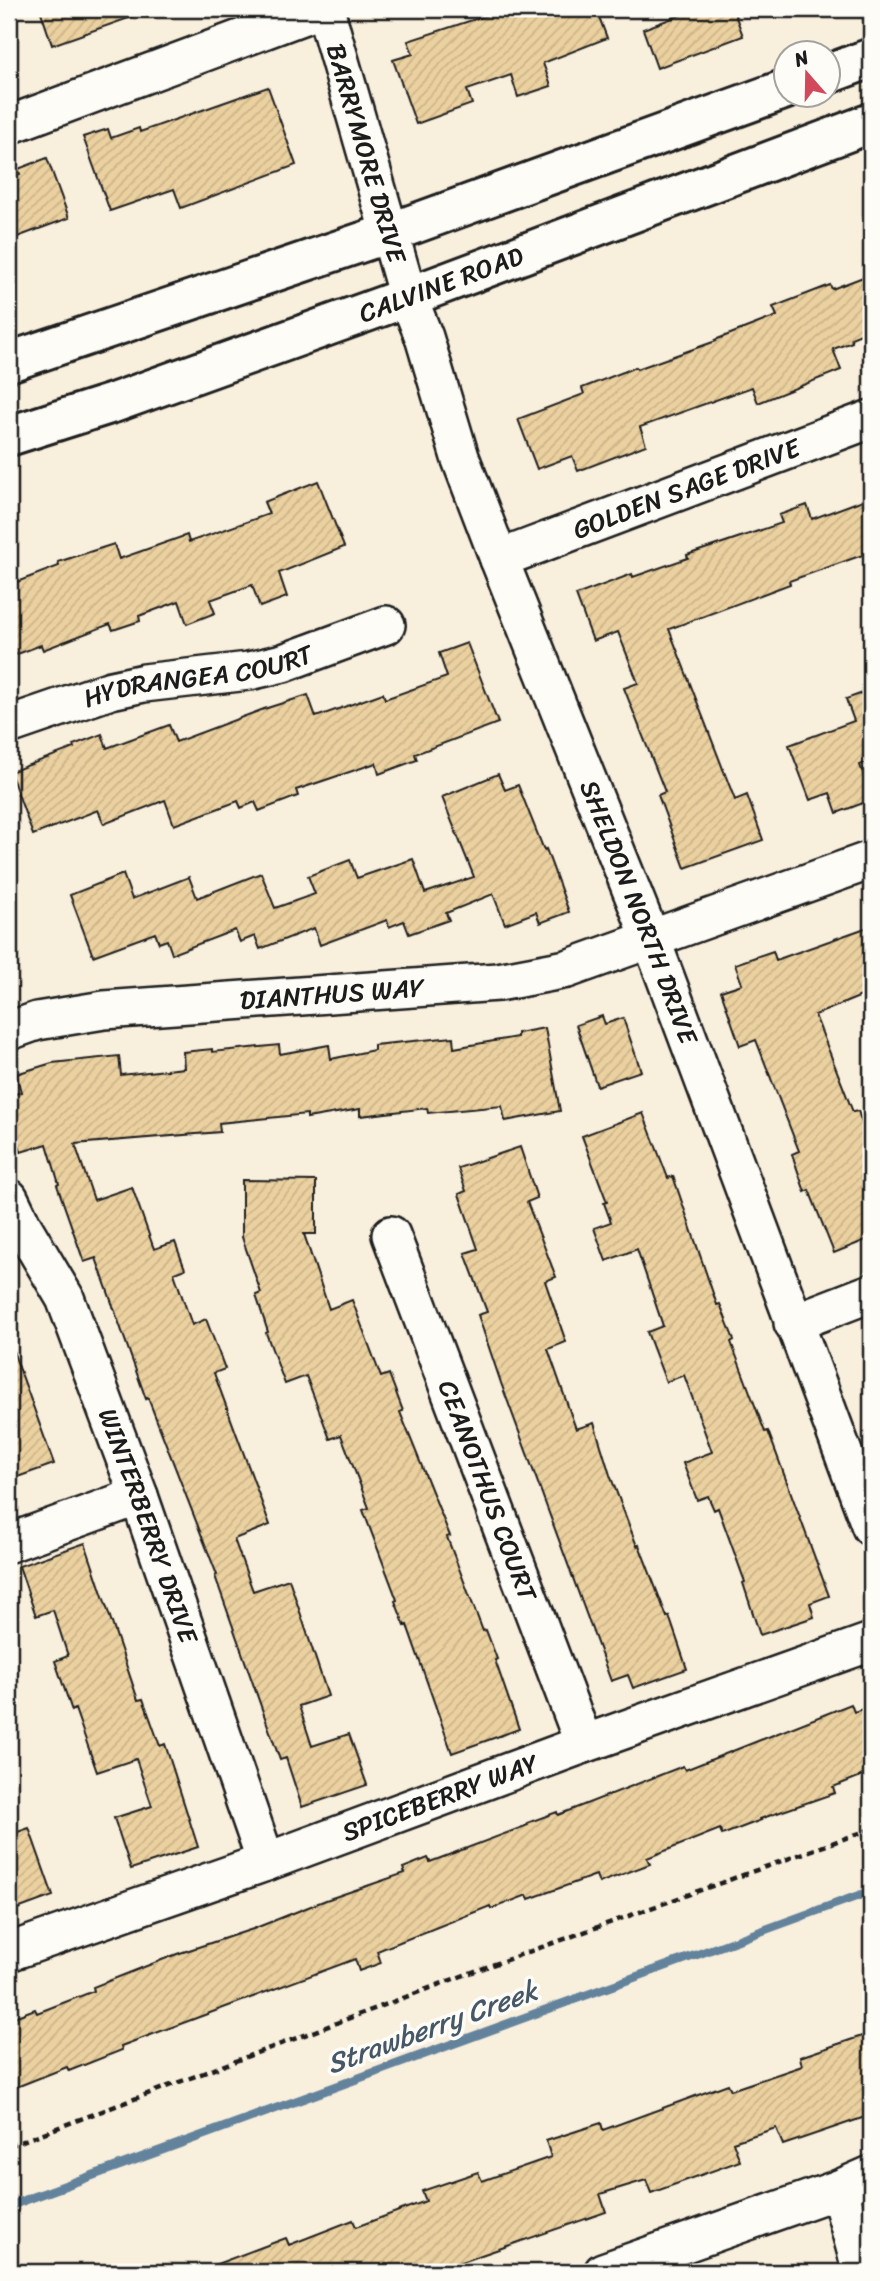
<svg xmlns="http://www.w3.org/2000/svg" width="880" height="2281" font-family="Sriracha,sans-serif">
<defs>
<pattern id="building-hatch" width="6" height="6" patternUnits="userSpaceOnUse" patternTransform="scale(1.75)"><rect width="6" height="6" fill="#ecd1a0"/><path d="M-1 1l2-2M0 6l6-6M5 7l2-2" fill="none" stroke="#cab389"/></pattern>
</defs>
<rect width="100%" height="100%" fill="#f8efdd"/>
<filter id="ink" filterUnits="userSpaceOnUse"><feTurbulence type="fractalNoise" baseFrequency=".0143" numOctaves="2"/><feDisplacementMap in="SourceGraphic" scale="14" xChannelSelector="R" yChannelSelector="G"/><feConvolveMatrix kernelMatrix="1 2 1 2 8 2 1 2 1" color-interpolation-filters="sRGB"/></filter>
<g filter="url(#ink)">
<g fill="none" stroke-linecap="round" stroke-linejoin="round">
<path stroke="#64839c" stroke-width="9" d="M9,2206L871,1891"/>
</g>
<path fill="url(#building-hatch)" stroke="#1c1c1c" stroke-width="2" d="M40,9H145L146,12L52,45Z
M506,9H596L607,38L543,63L551,86L518,97L511,75L467,90L472,104L416,124L393,60L413,54L408,41Z
M697,9H733L743,36L657,68L643,29Z
M268,87L296,165L181,208L174,189L110,211L83,137L108,129L111,138L139,128L140,132Z
M47,158L69,218L9,240V178L20,174L18,169Z
M871,274V330L851,338L852,342L833,349L841,370L758,403L752,387L640,427L646,445L578,471L572,456L537,469L518,419L584,394L582,388L636,367L637,369L716,341L715,340L777,316L773,307L830,285L832,289Z
M318,481L344,547L279,573L287,597L260,607L252,585L210,600L215,613L187,624L179,601L139,616L140,621L113,630L110,624L43,650L41,645L15,655L9,639V585L59,566L58,562L114,544L119,559L187,535L189,542L269,514L264,502Z
M871,497V552L789,581L790,584L669,629L735,800L747,795L763,840L685,868L658,795L665,792L624,688L638,683L618,632L593,641L576,595L632,574L633,577L688,558L687,555L782,523L779,515L807,505L812,519Z
M467,643L498,723L415,754L417,760L379,774L376,763L296,790L298,796L259,811L255,802L241,808L238,801L174,825L165,800L104,824L98,810L33,835L10,772L74,748L73,745L102,734L107,748L169,725L176,742L264,709L308,695L316,717L383,693L385,699L447,677L439,653Z
M871,690V761L860,765L871,794V800L837,813L830,793L810,800L789,745L854,721L846,699Z
M498,774L505,790L518,785L544,850L546,849L569,912L540,923L536,912L505,924L493,894L446,913L449,920L409,934L404,921L389,927L387,920L320,945L314,928L260,949L255,936L240,942L235,930L172,954L167,940L159,943L155,933L93,956L70,895L123,874L132,899L189,877L197,898L261,873L275,908L315,894L308,876L350,860L357,878L413,859L425,893L474,877L442,797Z
M871,926V992L815,1015L853,1112L858,1111L871,1151V1238L834,1253L809,1190L805,1192L792,1154L799,1151L756,1040L740,1046L721,991L742,984L735,964L773,951L776,960Z
M602,1016L605,1024L623,1018L641,1071L597,1086L576,1025Z
M545,1028L560,1111L505,1121L502,1106L428,1113L427,1108L360,1116V1109L307,1118V1114L219,1123L220,1132L75,1144L94,1200L132,1187L154,1249L175,1242L185,1269L174,1273L192,1325L206,1319L225,1369L214,1373L270,1525L234,1539L253,1591L289,1579L328,1696L299,1706L312,1746L349,1734L367,1785L302,1807L286,1758L280,1760L215,1576L217,1575L148,1398L146,1399L96,1258L84,1262L57,1185L59,1184L47,1144L21,1152L9,1112V1096L21,1092L16,1074L52,1063L119,1056L121,1075L184,1068L183,1052L212,1049V1052L279,1045L280,1054L329,1045L331,1059L374,1050V1045L453,1037L454,1048L517,1037V1033Z
M643,1113L668,1178L673,1176L717,1305L720,1304L734,1340L731,1342L765,1432L768,1431L829,1596L810,1603L814,1617L760,1635L743,1583L745,1582L718,1508L714,1510L708,1496L697,1500L683,1463L712,1452L684,1375L666,1382L647,1332L663,1326L637,1249L606,1261L594,1228L611,1222L604,1203L607,1202L582,1136Z
M520,1147L537,1198L527,1202L556,1277L545,1281L566,1342L548,1349L576,1429L594,1423L610,1475L637,1546L639,1545L667,1617L669,1616L687,1669L633,1688L628,1675L611,1681L501,1383L478,1315L487,1312L465,1253L478,1249L459,1194L466,1191L458,1168Z
M242,1180L316,1181V1234H304L329,1309L352,1300L381,1377L389,1374L403,1411L400,1412L450,1536L447,1537L483,1631L486,1630L497,1659L495,1660L519,1729L452,1753L407,1625L405,1626L395,1601L397,1600L363,1510L369,1508L341,1435L330,1439L306,1376L285,1384L266,1333L268,1332L256,1295L261,1293L242,1237Z
M12,1348L54,1464L9,1480V1349Z
M85,1543L138,1700L143,1699L160,1746L165,1744L198,1847L131,1869L114,1818L152,1806L136,1759L97,1772L75,1709L72,1711L55,1661L68,1656L53,1610L36,1616L19,1566Z
M851,1704L854,1712L871,1706V1772L833,1787L835,1793L760,1819L761,1820L722,1835L720,1829L647,1858L650,1864L599,1883L596,1875L529,1899L527,1895L491,1909L490,1906L377,1951L381,1963L359,1971L355,1959L121,2046L122,2050L69,2071L67,2067L9,2090V2019L35,2009L37,2013L94,1991L93,1987L177,1954L253,1929L326,1900L405,1873L403,1868L428,1858L430,1862L528,1825L527,1823L557,1812L558,1815L683,1766L685,1770Z
M29,1828L53,1896L9,1912V1835Z
M871,2033V2115L783,2145L776,2128L733,2142L740,2161L651,2193L646,2180L600,2194L606,2212L432,2272H201V2270L286,2238L289,2245L353,2220L356,2227L426,2201L422,2191L478,2172L482,2181L551,2157L546,2141L601,2123L603,2130L728,2084L731,2090L802,2066L800,2057Z"/>
<g fill="none" stroke-linecap="round" stroke-linejoin="round">
<g stroke="#1c1c1c" stroke-width="42">
<g id="minor">
<path id="s1" d="M325,9L408,297L424,337L460,457L499,559L651,939L871,1527"/>
<path d="M9,125L320,9"/>
<path id="s2" d="M499,559L871,419"/>
<path id="s3" d="M9,725L111,690L144,683L249,671L283,663L386,625"/>
<path id="s4" d="M9,1031L37,1021L104,1010L498,982L567,969L871,860"/>
<path id="s5" d="M9,1198L23,1227L65,1298L139,1496L266,1862"/>
<path id="s6" d="M391,1235L584,1744"/>
<path d="M793,1323L871,1293"/>
<path d="M9,1543L139,1496"/>
<path id="s7" d="M9,1952L266,1862L584,1744L871,1642"/>
<path d="M839,2189L862,2272"/>
<path d="M603,2272L839,2189L871,2175"/>
</g>
</g>
<g stroke="#1c1c1c" stroke-width="44">
<g id="major">
<path d="M828,74L871,58"/>
<path d="M9,362L389,233L786,89"/>
<path id="s8" d="M9,436L113,403L408,297L871,123"/>
</g>
</g>
<path stroke="#1c1c1c" stroke-width="4.5" stroke-dasharray="7 5" stroke-linecap="butt" d="M9,2146L467,1974L871,1829"/>
<use href="#minor" stroke="#fdfcf7" stroke-width="37"/>
<use href="#major" stroke="#fdfcf7" stroke-width="38"/>
</g>
</g>
<g text-anchor="middle" dominant-baseline="central" stroke-width="7" stroke-linejoin="round" paint-order="stroke">
<g font-size="26" fill="#1c1c1c" stroke="#fdfcf7">
<text stroke="none"><textPath href="#s1" startOffset="150">BARRYMORE DRIVE</textPath></text>
<text stroke="none"><textPath href="#s8" startOffset="458">CALVINE ROAD</textPath></text>
<text stroke="none"><textPath href="#s2" startOffset="200">GOLDEN SAGE DRIVE</textPath></text>
<text stroke="none"><textPath href="#s3" startOffset="196">HYDRANGEA COURT</textPath></text>
<text stroke="none"><textPath href="#s1" startOffset="957">SHELDON NORTH DRIVE</textPath></text>
<text stroke="none"><textPath href="#s4" startOffset="326">DIANTHUS WAY</textPath></text>
<text stroke="none"><textPath href="#s6" startOffset="273">CEANOTHUS COURT</textPath></text>
<text stroke="none"><textPath href="#s5" startOffset="357">WINTERBERRY DRIVE</textPath></text>
<text stroke="none"><textPath href="#s7" startOffset="458">SPICEBERRY WAY</textPath></text>
</g>
<g font-size="28" font-style="italic" fill="#465867" stroke="#fdfcf7">
<text transform="translate(432 2027) rotate(-20)">Strawberry Creek</text>
</g>
</g>
<rect width="880" height="2281" fill="none" stroke="#fdfcf7" stroke-width="35"/>
<rect x="18" y="18" width="845" height="2246" fill="none" stroke="#1c1c1c" stroke-width="2.5" filter="url(#ink)"/>
<g transform="translate(807 74) rotate(340)"><circle r="33" fill="#fdfcf7" stroke="#a3a29f" stroke-width="2"/>
<path d="M0-5L12 26L0 18L-12 26Z" fill="#d1495b"/>
<text y="-10" font-size="19" font-weight="bold" text-anchor="middle" fill="#1c1c1c">N</text>
</g>
</svg>
